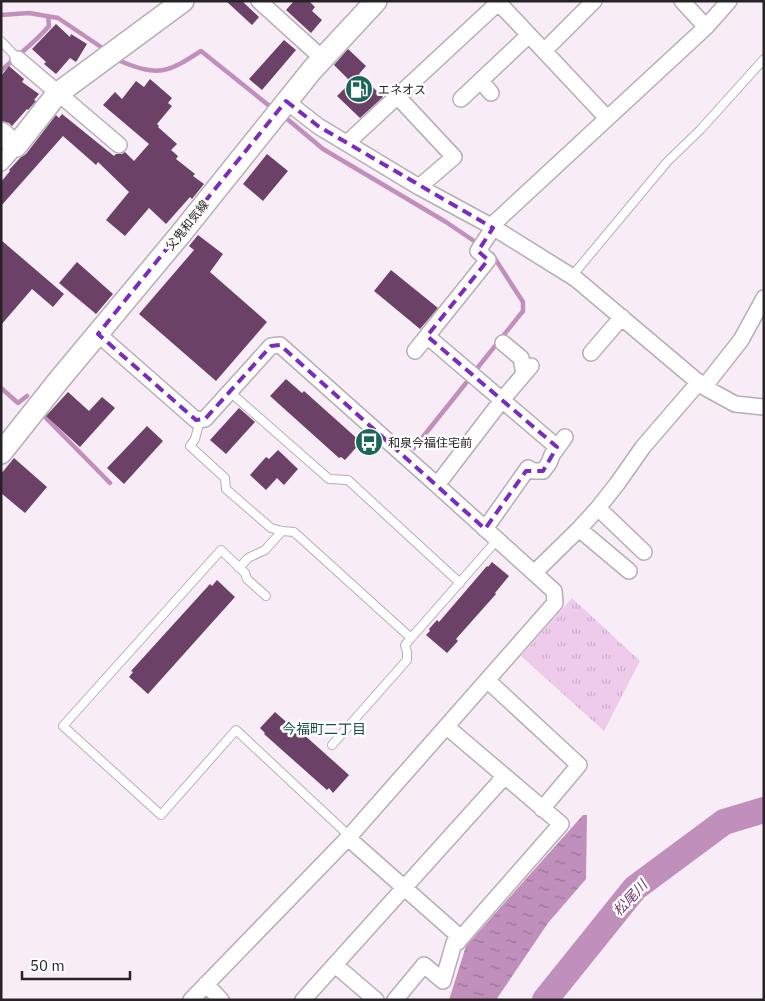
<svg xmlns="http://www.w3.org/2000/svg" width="765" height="1001" font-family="'IBM Plex Sans','Noto Sans JP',sans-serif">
<defs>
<pattern id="grass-tufts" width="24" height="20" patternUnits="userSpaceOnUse" patternTransform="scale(1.25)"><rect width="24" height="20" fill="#efcbeb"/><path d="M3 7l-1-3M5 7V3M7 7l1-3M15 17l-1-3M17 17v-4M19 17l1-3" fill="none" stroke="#cdaec9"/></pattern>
<pattern id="water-ripples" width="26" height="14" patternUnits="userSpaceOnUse" patternTransform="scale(1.25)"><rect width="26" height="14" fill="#c08fbb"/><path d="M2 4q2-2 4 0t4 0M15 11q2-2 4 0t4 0" fill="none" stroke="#9c7498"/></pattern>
</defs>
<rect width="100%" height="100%" fill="#f8edf6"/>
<path fill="url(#grass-tufts)" d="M572,598L640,661L604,731L521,656Z"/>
<path fill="url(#water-ripples)" d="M583,815H587L586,879L548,923L496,1000H449L466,946Z"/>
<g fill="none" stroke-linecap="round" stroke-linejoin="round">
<path stroke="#c08fbb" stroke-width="4.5" d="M1,15L29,13L58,18L101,47
M120,61C159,77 167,73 201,51L272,108
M1,71C16,56 35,43 49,26L48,16
M286,118L323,149L446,222L477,243
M475,371L523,311V302L492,254
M1,388L18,403L27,396
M46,418L110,483
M414,448L470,378"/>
<path stroke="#c08fbb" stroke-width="26" d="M545,1000L635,888L724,822L764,810"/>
</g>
<path fill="#6c4168" d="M226,1H242L259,17L252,25Z
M294,1H309L315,7L312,11L322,20L311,33L286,10Z
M56,24L70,37L71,34L87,44L76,62L70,58L56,74L44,64L46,62L32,49Z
M284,40L296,50L262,90L249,79Z
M348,49L366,66L359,74L383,97L360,118L337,96L351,82L334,65Z
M9,66L24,79L22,82L39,94L34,100L36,101L28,110L27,109L12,126L9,123L1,121V76Z
M150,79L172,98L168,103L172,106L157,124L159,126L158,127L177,144L171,150L178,156L176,159L195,174L193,176L204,184L192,199L190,197L166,224L149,208L125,236L106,220L129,192L98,162L96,165L63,136L1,206V182L10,171L9,170L20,158L26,154L56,115L59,118L62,114L114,156L116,154H122L125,152L134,161L149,144L103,105L115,92L122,99L136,81L144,87Z
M267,154L288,171L263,201L243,184Z
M198,235L223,254L210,272L267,322L216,381L139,314L194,250L189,246Z
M1,240L64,294L53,307L32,289L1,325Z
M77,262L113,294L96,314L59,283Z
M391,270L438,308L420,329L374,291Z
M286,379L302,393L304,391L361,442L345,460L341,457L339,458L270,396Z
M68,392L89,411L102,397L115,408L80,447L46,416Z
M239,408L255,422L226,454L210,440Z
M147,426L163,441L124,484L107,468Z
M278,450L298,469L284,485L277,478L266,490L250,475L266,457L269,459Z
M14,458L47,487L25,513L1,493V474Z
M492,562L509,576L495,593L496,594L456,639L458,641L447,653L426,635L430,631L429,629L437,620L439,622L487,566L488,567Z
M217,580L235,597L148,694L129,677L133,672L131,671L210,584L212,586Z
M275,712L291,726L292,724L349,775L333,793L329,788L327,790L264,734L265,733L260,728Z"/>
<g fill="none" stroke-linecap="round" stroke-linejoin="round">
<g stroke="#b7adb6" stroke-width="10">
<path id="lane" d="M1,41L18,59
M572,276L667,162L701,129L764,59
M230,392L329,479L348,480L460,583
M200,420L195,439L190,446L225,478L226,489L271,528L282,531L294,532L411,638L497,540
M239,568L248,558L265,550L282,531
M266,596L247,579L245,573L221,550L63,726L161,815L236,730L343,830L348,838
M332,745L407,660V652L405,645L411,638"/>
</g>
<g stroke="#b7adb6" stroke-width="18">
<path id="street" d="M259,1L322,58
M682,1L706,27
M498,2L607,118
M544,51L594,1
M18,59L119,145
M481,81L491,93
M398,97L454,157L419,187
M461,99L529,35
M286,101L318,126L419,187L491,226L576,279L704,387L735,404L764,407
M347,143L500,1
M1,163L16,146
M491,226L706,27L729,1
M493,228L478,251L488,260L427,336L557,447
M98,334L196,420L205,419L271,346L280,345L437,485L554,591L555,603L348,838L191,1000
M503,343L521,358L524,374
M415,351L427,336
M591,353L622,317
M704,387L741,340L764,298
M437,485L502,400L531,366
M598,508L644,552
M485,529L528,468L533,471H543L549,463L552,455L565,437
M579,529L629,571
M534,573L579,529L598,508L617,484L643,447L699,382
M487,680L579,765L542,809
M348,838L461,938L561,824L447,727
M335,965L376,1000
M206,984L221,1000
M303,1000L504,777
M395,1000L424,965L443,981L454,943L458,942L461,938"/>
</g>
<g stroke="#b7adb6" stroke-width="24">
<path id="secondary" d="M1,133L16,146L57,94L183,1
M1,453L59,380L179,236L312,70L376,1"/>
</g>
<use href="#lane" stroke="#fff" stroke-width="8"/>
<use href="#street" stroke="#fff" stroke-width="15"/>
<use href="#secondary" stroke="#fff" stroke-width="21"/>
</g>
<path fill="none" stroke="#7b2cbf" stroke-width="4" stroke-dasharray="10 6" stroke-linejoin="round" d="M286,101L318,126L493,228L478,251L488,260L427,336L557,447L543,471H526L485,529L280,345L271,346L205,419L196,420L98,334Z"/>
<defs>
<g id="fuel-disc" transform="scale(1.4375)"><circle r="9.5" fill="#1c655a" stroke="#fefefe"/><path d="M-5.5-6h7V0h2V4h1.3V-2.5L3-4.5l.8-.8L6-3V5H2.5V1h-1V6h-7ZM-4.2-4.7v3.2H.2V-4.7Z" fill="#fff"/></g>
<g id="bus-disc" transform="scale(1.4375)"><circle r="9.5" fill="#1c655a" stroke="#fefefe"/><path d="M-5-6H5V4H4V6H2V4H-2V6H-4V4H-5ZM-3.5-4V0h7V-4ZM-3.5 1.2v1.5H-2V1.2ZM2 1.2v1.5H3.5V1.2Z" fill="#fff"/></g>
</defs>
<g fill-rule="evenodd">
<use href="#fuel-disc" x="359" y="89"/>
<use href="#bus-disc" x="369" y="442"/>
</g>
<g text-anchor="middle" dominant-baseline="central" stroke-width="5" stroke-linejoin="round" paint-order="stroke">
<g font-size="12" fill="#262225" stroke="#fefefe" text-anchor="start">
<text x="378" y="89">エネオス</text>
<text x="388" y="442">和泉今福住宅前</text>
</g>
<g font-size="12" fill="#262225" stroke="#fefefe">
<text transform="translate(187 225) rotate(-51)">父鬼和気線</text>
</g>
<g font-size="14" fill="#175048" stroke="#fefefe">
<text x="324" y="729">今福町二丁目</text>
</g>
<g font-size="14" font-style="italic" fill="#73386f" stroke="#fefefe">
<text transform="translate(630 898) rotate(-47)">松尾川</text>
</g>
</g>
<rect width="765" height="1001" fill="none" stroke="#262225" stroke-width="5"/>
<path d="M22 971v8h108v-8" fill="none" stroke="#262225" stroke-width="2.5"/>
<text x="30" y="971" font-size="15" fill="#262225" stroke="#fefefe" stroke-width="4" paint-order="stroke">50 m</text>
</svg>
